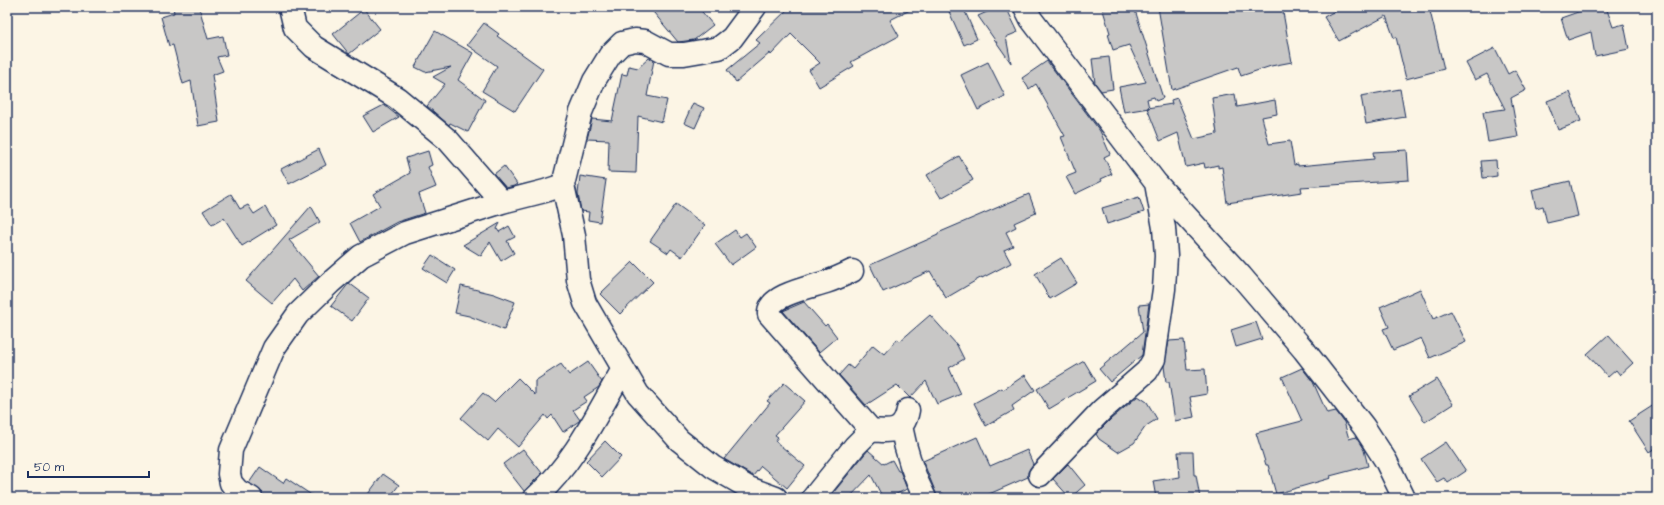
<svg xmlns="http://www.w3.org/2000/svg" width="1664" height="505" font-family="'Architects Daughter',sans-serif">
<rect width="100%" height="100%" fill="#fcf5e5"/>
<filter id="ink" filterUnits="userSpaceOnUse"><feTurbulence type="fractalNoise" baseFrequency=".025" numOctaves="2"/><feDisplacementMap in="SourceGraphic" scale="8" xChannelSelector="R" yChannelSelector="G"/><feConvolveMatrix kernelMatrix="1 2 1 2 8 2 1 2 1" color-interpolation-filters="sRGB"/></filter>
<g filter="url(#ink)">
<path fill="#c8c7c6" stroke="#1b2f5e" d="M173,7H199L208,39L223,36L227,55L217,57L223,71L212,75L219,122L198,126L191,81L183,84L173,45L169,46L161,17L174,13Z
M649,7H698L713,25L694,40L678,42Z
M790,7H916L890,20L899,36L851,62L854,66L819,87L809,70L820,63L791,34L771,55L770,53L736,82L727,70L760,43L756,40Z
M947,7H963L977,39L964,45Z
M998,7H1006L1018,32L1006,37L1011,63L978,16Z
M1102,7H1134L1163,98L1156,101L1154,97L1147,99L1149,108L1124,112L1119,87L1146,82L1129,45L1113,50L1108,34L1110,33Z
M1158,7H1282L1292,62L1271,66L1241,76L1238,67L1172,90Z
M1342,7H1429L1444,69L1406,79L1396,37L1394,38L1386,16L1339,41L1324,17Z
M1592,7H1606L1613,27L1624,24L1629,49L1595,56L1591,32L1568,40L1561,18Z
M364,9L380,29L349,54L333,34Z
M484,23L499,34L497,36L543,69L515,111L482,91L497,66L467,45Z
M435,31L473,53L458,80L485,100L468,132L450,123L449,125L427,106L445,84L433,77L451,67L425,72L415,67Z
M1495,48L1508,74L1515,70L1526,90L1511,98L1518,137L1488,142L1483,112L1505,109L1487,74L1475,80L1466,63Z
M1109,57L1113,89L1101,91L1095,83L1092,59Z
M649,58L654,60L647,96L667,100L662,122L638,116L636,173L608,172L609,140L587,139L592,119L612,121L622,74L627,75L629,66L638,68Z
M1047,61L1100,131L1110,154L1104,157L1112,174L1101,179L1102,181L1075,194L1066,177L1076,173L1061,137L1065,136L1036,84L1029,89L1022,78Z
M988,62L1005,96L978,110L961,75Z
M1400,89L1405,117L1366,124L1361,96Z
M1570,92L1581,121L1558,130L1547,101Z
M1235,94L1237,107L1275,100L1277,114L1262,117L1269,144L1290,141L1294,165L1298,164V166L1374,159L1373,152L1407,150L1409,180L1301,187L1302,192L1227,203L1222,167L1218,168V165L1205,168L1204,163L1186,167L1178,133L1160,141L1147,108L1172,104L1171,100L1177,98L1194,139L1217,134L1212,98Z
M693,103L704,108L695,128L684,123Z
M384,105L399,117L373,132L363,116Z
M319,149L326,165L289,184L281,169Z
M428,151L432,165L428,167L436,187L419,194L425,213L397,222L360,242L350,223L380,206L373,194L410,173L406,158Z
M959,156L973,180L941,198L927,175Z
M1496,160L1497,176L1483,178L1481,161Z
M504,166L517,184L514,186L506,188L494,174Z
M580,176L606,180L600,222L588,220L589,212L581,211L578,194Z
M1570,181L1578,216L1547,223L1543,206L1536,208L1532,190Z
M231,194L240,209L248,205L254,214L265,207L276,225L242,246L224,218L212,225L203,211Z
M1029,194L1036,213L1014,223L1016,227L1006,232L1013,246L1004,250L1011,263L982,278V277L946,298L930,271L883,292L870,265L938,235V233Z
M1139,197L1144,212L1107,224L1102,208Z
M676,204L705,225L682,257L671,249L668,253L650,241Z
M311,206L320,222L289,240L319,276L302,291L293,279L272,303L246,281Z
M500,223L497,229L499,232L509,226L515,237L507,241L514,253L501,261L490,242L481,256L463,245Z
M735,230L740,237L746,233L756,247L731,265L715,244Z
M432,255L455,270L447,283L423,268Z
M1061,258L1077,283L1050,299L1035,274Z
M633,262L653,282L620,314L600,294Z
M349,283L369,298L352,321L331,306Z
M461,286L494,294L515,302L504,330L469,316L455,313Z
M1420,289L1433,319L1451,311L1466,342L1430,358L1421,338L1393,350L1383,329L1389,327L1380,307Z
M804,302L825,326L827,324L837,337L819,352L783,311Z
M1149,304L1142,355L1110,382L1099,369L1143,332L1139,305Z
M930,315L957,345L964,359L949,368L961,394L937,404L926,381L910,398L897,385L866,405L839,375L848,365L853,369L873,345L884,354L897,339L900,341Z
M1256,322L1262,339L1236,347L1231,330Z
M1608,335L1633,363L1620,375L1616,370L1608,377L1587,354Z
M1184,340L1187,370L1205,369L1207,394L1190,397L1194,417L1175,421L1169,382H1166L1164,366L1169,341Z
M1084,361L1096,381L1049,409L1037,389Z
M588,362L602,382L599,387L584,397L587,401L573,410L580,420L579,421L563,432L552,415L548,419L545,415L518,447L498,429L488,441L461,418L483,393L494,402L518,378L535,395V381L561,364L569,375Z
M1302,368L1313,382L1327,413L1336,411L1344,422L1349,439L1356,437L1364,450L1368,466L1330,476L1331,478L1276,494L1268,465H1266L1256,433L1302,421L1282,377Z
M1025,375L1035,390L1012,406L1014,410L986,426L974,403L1002,388L1003,390Z
M1437,379L1453,404L1425,422L1409,396Z
M784,383L805,401L775,435L778,437L775,441L805,466L787,488L761,466L753,476L724,459L770,403L767,401Z
M1138,396L1147,402L1157,419L1146,426L1134,443L1118,452L1099,439L1096,434L1111,419Z
M1657,403V447L1649,452L1629,421Z
M977,437L990,466L1027,450L1033,464L1028,472V477L980,498H945L943,493L937,496L923,461Z
M605,441L621,457L602,477L586,461Z
M1446,442L1466,471L1448,483L1444,478L1437,482L1421,459Z
M523,449L542,473L524,491L503,464Z
M868,450L884,464L892,460L898,471H900L907,489L888,498H883L871,475L849,498H829Z
M1178,452H1193L1194,475H1196L1200,498H1156L1153,481L1180,477Z
M1068,464L1085,485L1070,498L1053,479Z
M260,467L283,483L286,478L316,498H265L261,491L249,483Z
M383,474L399,485L389,498H365Z"/>
<g fill="none" stroke-linecap="round" stroke-linejoin="round">
<g stroke="#1b2f5e" stroke-width="25">
<path id="minor" d="M290,7L295,28L314,47L397,98L448,140L502,202
M1025,7L1031,19L1156,183L1241,276L1304,350L1364,427L1386,461L1404,498
M563,185L574,235L578,280L585,303L638,394L679,440L713,467L749,488L776,498
M852,271C844,275 835,279 826,282C812,287 767,295 769,314L871,430
M901,426C906,452 913,475 925,498
M1040,475L1102,410L1147,371L1154,359L1164,289L1166,256L1164,228L1156,183
M251,498L238,491L231,483L229,474L231,450L274,348L298,314L330,283L361,256L405,233L502,202L545,191L563,185L581,112L594,81L610,55L622,43L635,40L645,41L669,54H684L719,48L732,38L755,7
M535,498C574,463 597,414 623,369
M813,498L855,446L871,430C891,432 904,433 908,410"/>
</g>
<use href="#minor" stroke="#fcf5e5" stroke-width="22"/>
</g>
</g>
<rect width="1664" height="505" fill="none" stroke="#fcf5e5" stroke-width="24"/>
<rect x="12" y="12" width="1640" height="481" fill="none" stroke="#1b2f5e" stroke-width="1.5" filter="url(#ink)"/>
<path d="M28 471v6h121v-6" fill="none" stroke="#1b2f5e" stroke-width="2"/>
<text x="34" y="471" font-size="12" fill="#1b2f5e" stroke="#fcf5e5" stroke-width="3" paint-order="stroke">50 m</text>
</svg>
